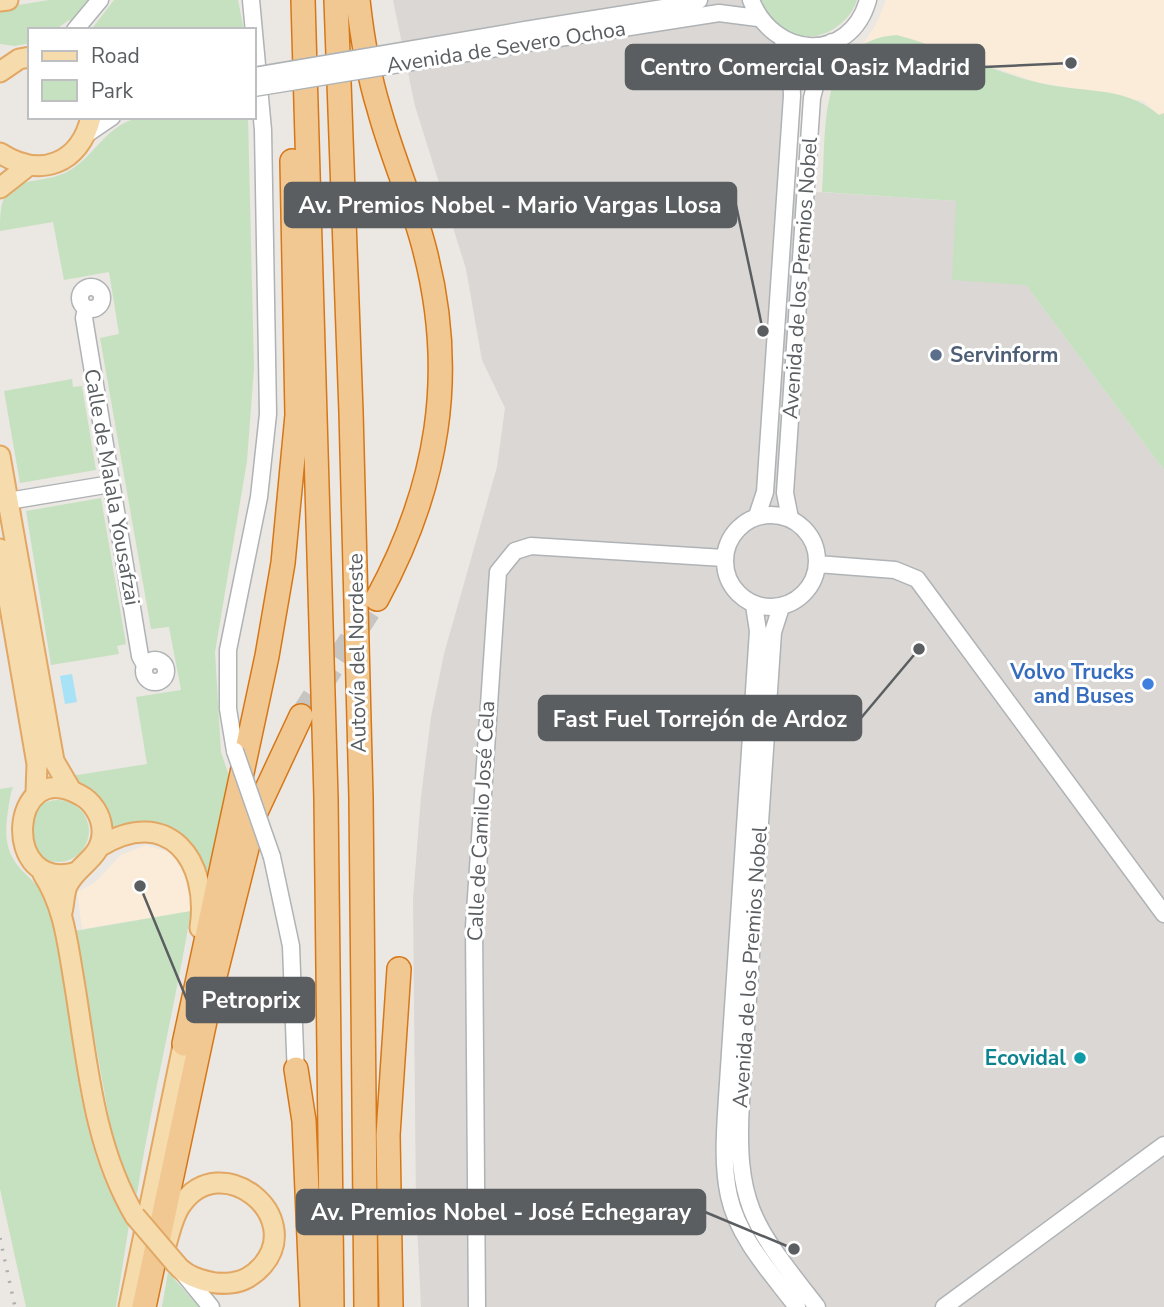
<svg xmlns="http://www.w3.org/2000/svg" width="1164" height="1307" font-family="'Nunito Sans',sans-serif">
<rect width="100%" height="100%" fill="#ebe7e2"/>
<path fill="#faecd8" d="M886,0H1164V113L1159,115L1143,101L1036,82L909,38L885,36L864,43L876,24Z
M146,845L172,853L183,864L189,876L191,911L82,929L77,892L94,883L121,855Z"/>
<path fill="#dad7d4" d="M393,0H751L783,41L787,190L956,201L1026,285L1164,470V1307H421L416,1204L413,899L421,797L431,717L444,654L497,467L505,408L482,360L466,269L415,106Z"/>
<path fill="#c6e1c0" d="M49,0H89L71,22L69,20L55,30H30V43L15,46L0,44V8Z
M114,0H238L244,30H91Z
M758,0H857C845,36 795,52 769,19C765,14 762,6 758,0Z
M897,35C944,48 988,70 1036,82C1080,94 1123,84 1159,115L1164,113V470L1026,285L952,280L956,201L822,192C827,132 815,41 897,35Z
M140,117H248L254,368L247,461L215,652L221,752L230,779L210,882C191,821 165,825 111,833L101,800L71,776L147,764L136,697L181,690L169,627L151,629L100,338L119,334L109,272L64,280L53,222L0,231C0,218 0,204 6,194C23,176 47,183 67,172C97,155 103,127 140,117Z
M72,379L73,387L82,386L96,470L20,483L4,391Z
M101,498L126,644L117,646L119,654L51,665L26,511Z
M13,787C9,798 9,806 7,818C0,877 42,869 53,917C74,1011 73,1148 129,1225L116,1307H26L0,1189V789Z
M27 831a31 31 0 1 1 62 0a31 31 0 1 1-62 0Z
M191,911C175,1006 152,1099 137,1194L126,1181L114,1145L75,931Z
M168,1272L199,1307H162Z"/>
<path fill="#a7e2f6" d="M72,674L77,702L65,704L60,676Z"/>
<g fill="none" stroke-linecap="round" stroke-linejoin="round">
<path stroke="#c7c5c2" stroke-width="23" stroke-dasharray="23 11" stroke-linecap="butt" d="M301,716L377,599"/>
<g stroke="#afb3b6" stroke-width="19">
<path id="minor" d="M751,0C774,59 850,64 868,0
M75,30L100,0
M525,30L688,4L699,0
M527,43L719,13L758,18
M87,134L112,117
M80 298a11 11 0 1 1 22 0a11 11 0 1 1-22 0Z
M86,308L84,318L140,656L145,665
M8,501L111,484
M725 561a46 46 0 1 1 92 0a46 46 0 1 1-92 0Z
M757,516L765,492L792,96L791,68L783,41
M790,518L785,493L812,98L822,59L832,42
M817,564L895,570L917,579L1164,914
M754,605L758,631L727,1098C725,1130 722,1164 729,1196C738,1238 772,1274 797,1307
M781,607L773,632L741,1101C735,1207 754,1226 817,1307
M144 671a11 11 0 1 1 22 0a11 11 0 1 1-22 0Z
M235,751L228,709V650L259,497L268,414L263,130L251,0
M272,857L291,946L296,1077
M183,1273L211,1307
M477,1307L474,927L498,572L515,551L531,546L724,558
M944,1307L1164,1145"/>
</g>
<g stroke="#e2a764" stroke-width="23">
<path id="major" d="M0,1L8,0
M0,72L19,59L30,57
M0,153C40,179 80,164 91,117
M0,188L28,166
M0,456L54,761L71,790
M0,549L37,764L36,793
M99,847C168,804 210,860 200,928
M43,874C63,905 67,939 73,975C87,1056 92,1144 135,1216
M62,912C64,904 64,894 67,886C77,864 104,858 102,829C101,815 92,801 80,795C8,754 0,896 77,872
M166,1245C170,1232 173,1216 181,1205C221,1147 306,1216 262,1266C253,1276 243,1282 230,1283C212,1285 187,1278 176,1264
M129,1307L186,1031"/>
</g>
<g stroke="#d67717" stroke-width="26">
<path id="highway" d="M303,0L326,798L332,1307
M336,0L351,412L361,798L366,1307
M358,0C362,37 368,73 379,109C392,157 413,203 425,251C457,375 438,487 377,599
M213,984L256,812L301,716
M184,1044L267,656L283,563L297,415L292,161
M296,1069L304,1121L312,1307
M144,1307L205,1021
M391,1307L388,1135L399,969"/>
</g>
<use href="#minor" stroke="#fff" stroke-width="16"/>
<use href="#major" stroke="#f6dcac" stroke-width="19"/>
<use href="#highway" stroke="#f2c892" stroke-width="23"/>
<path stroke="#aeafaf" stroke-width="3.5" stroke-dasharray="2 9" stroke-linecap="butt" d="M0,1238L15,1307"/>
<g stroke="#afb3b6" stroke-width="19" stroke-linecap="butt">
<path id="minor-bridge" d="M254,76L525,30
M254,88L527,43
M235,751L272,857"/>
</g>
<g stroke="#e2a764" stroke-width="23" stroke-linecap="butt">
<path id="major-bridge" d="M135,1216L176,1264"/>
</g>
<use href="#minor-bridge" stroke="#fff" stroke-width="16"/>
<use href="#major-bridge" stroke="#f6dcac" stroke-width="19"/>
</g>
<circle fill="#5c6f8a" stroke="#fff" stroke-width="2.5" cx="936" cy="355" r="7"/>
<circle fill="#3f7fe0" stroke="#fff" stroke-width="2.5" cx="1148" cy="684" r="7"/>
<circle fill="#0f9aa8" stroke="#fff" stroke-width="2.5" cx="1080" cy="1058" r="7"/>
<g text-anchor="middle" dominant-baseline="central" stroke-width="6" stroke-linejoin="round" paint-order="stroke">
<g font-size="21" fill="#5a5e61" stroke="#fff">
<text transform="translate(506 47) rotate(-9)">Avenida de Severo Ochoa</text>
<text transform="translate(800 278) rotate(-86)">Avenida de los Premios Nobel</text>
<text transform="translate(112 487) rotate(80)">Calle de Malala Yousafzai</text>
<text transform="translate(357 653) rotate(-91)">Autovía del Nordeste</text>
<text transform="translate(481 821) rotate(-87)">Calle de Camilo José Cela</text>
<text transform="translate(750 967) rotate(-86)">Avenida de los Premios Nobel</text>
</g>
<g font-size="21" font-weight="bold" fill="#4e5e75" stroke="#fff" text-anchor="start">
<text x="950" y="355">Servinform</text>
</g>
<g font-size="21" font-weight="bold" fill="#366cbe" stroke="#fff" text-anchor="end">
<text x="1134" y="672">Volvo Trucks<tspan x="1134" dy="24">and Buses</tspan></text>
</g>
<g font-size="21" font-weight="bold" fill="#0d838f" stroke="#fff" text-anchor="end">
<text x="1066" y="1058">Ecovidal</text>
</g>
</g>
<path fill="none" stroke="#5a5e61" stroke-width="2.5" d="M1071 63L984 67M763 331L736 205M919 649L861 718M140 886L187 1000M794 1249L705 1212"/>
<g fill="#5a5e61" stroke="#fff" stroke-width="2.5">
<circle cx="1071" cy="63" r="7"/>
<circle cx="763" cy="331" r="7"/>
<circle cx="919" cy="649" r="7"/>
<circle cx="140" cy="886" r="7"/>
<circle cx="794" cy="1249" r="7"/>
</g>
<g fill="#5a5e61" stroke="#5a5e61" stroke-width="2.5">
<rect x="626" y="45" width="358" height="44" rx="7"/>
<rect x="285" y="183" width="451" height="44" rx="7"/>
<rect x="539" y="696" width="322" height="44" rx="7"/>
<rect x="187" y="978" width="127" height="44" rx="7"/>
<rect x="297" y="1190" width="408" height="44" rx="7"/>
</g>
<g font-size="23" text-anchor="middle" font-weight="bold" fill="#fff">
<text x="805" y="75">Centro Comercial Oasiz Madrid</text>
<text x="510" y="213">Av. Premios Nobel - Mario Vargas Llosa</text>
<text x="700" y="727">Fast Fuel Torrejón de Ardoz</text>
<text x="251" y="1008">Petroprix</text>
<text x="501" y="1220">Av. Premios Nobel - José Echegaray</text>
</g>
<rect x="28" y="28" width="228" height="91" fill="#ffffff" stroke="#bdbfc0" stroke-width="2"/>
<rect x="42" y="51" width="35" height="10" fill="#f6dcac" stroke="#bdbfc0" stroke-width="2"/>
<text x="91" y="63" font-size="21" fill="#5a5e61">Road</text>
<rect x="42" y="80" width="35" height="21" fill="#c6e1c0" stroke="#bdbfc0" stroke-width="2"/>
<text x="91" y="98" font-size="21" fill="#5a5e61">Park</text>
</svg>
